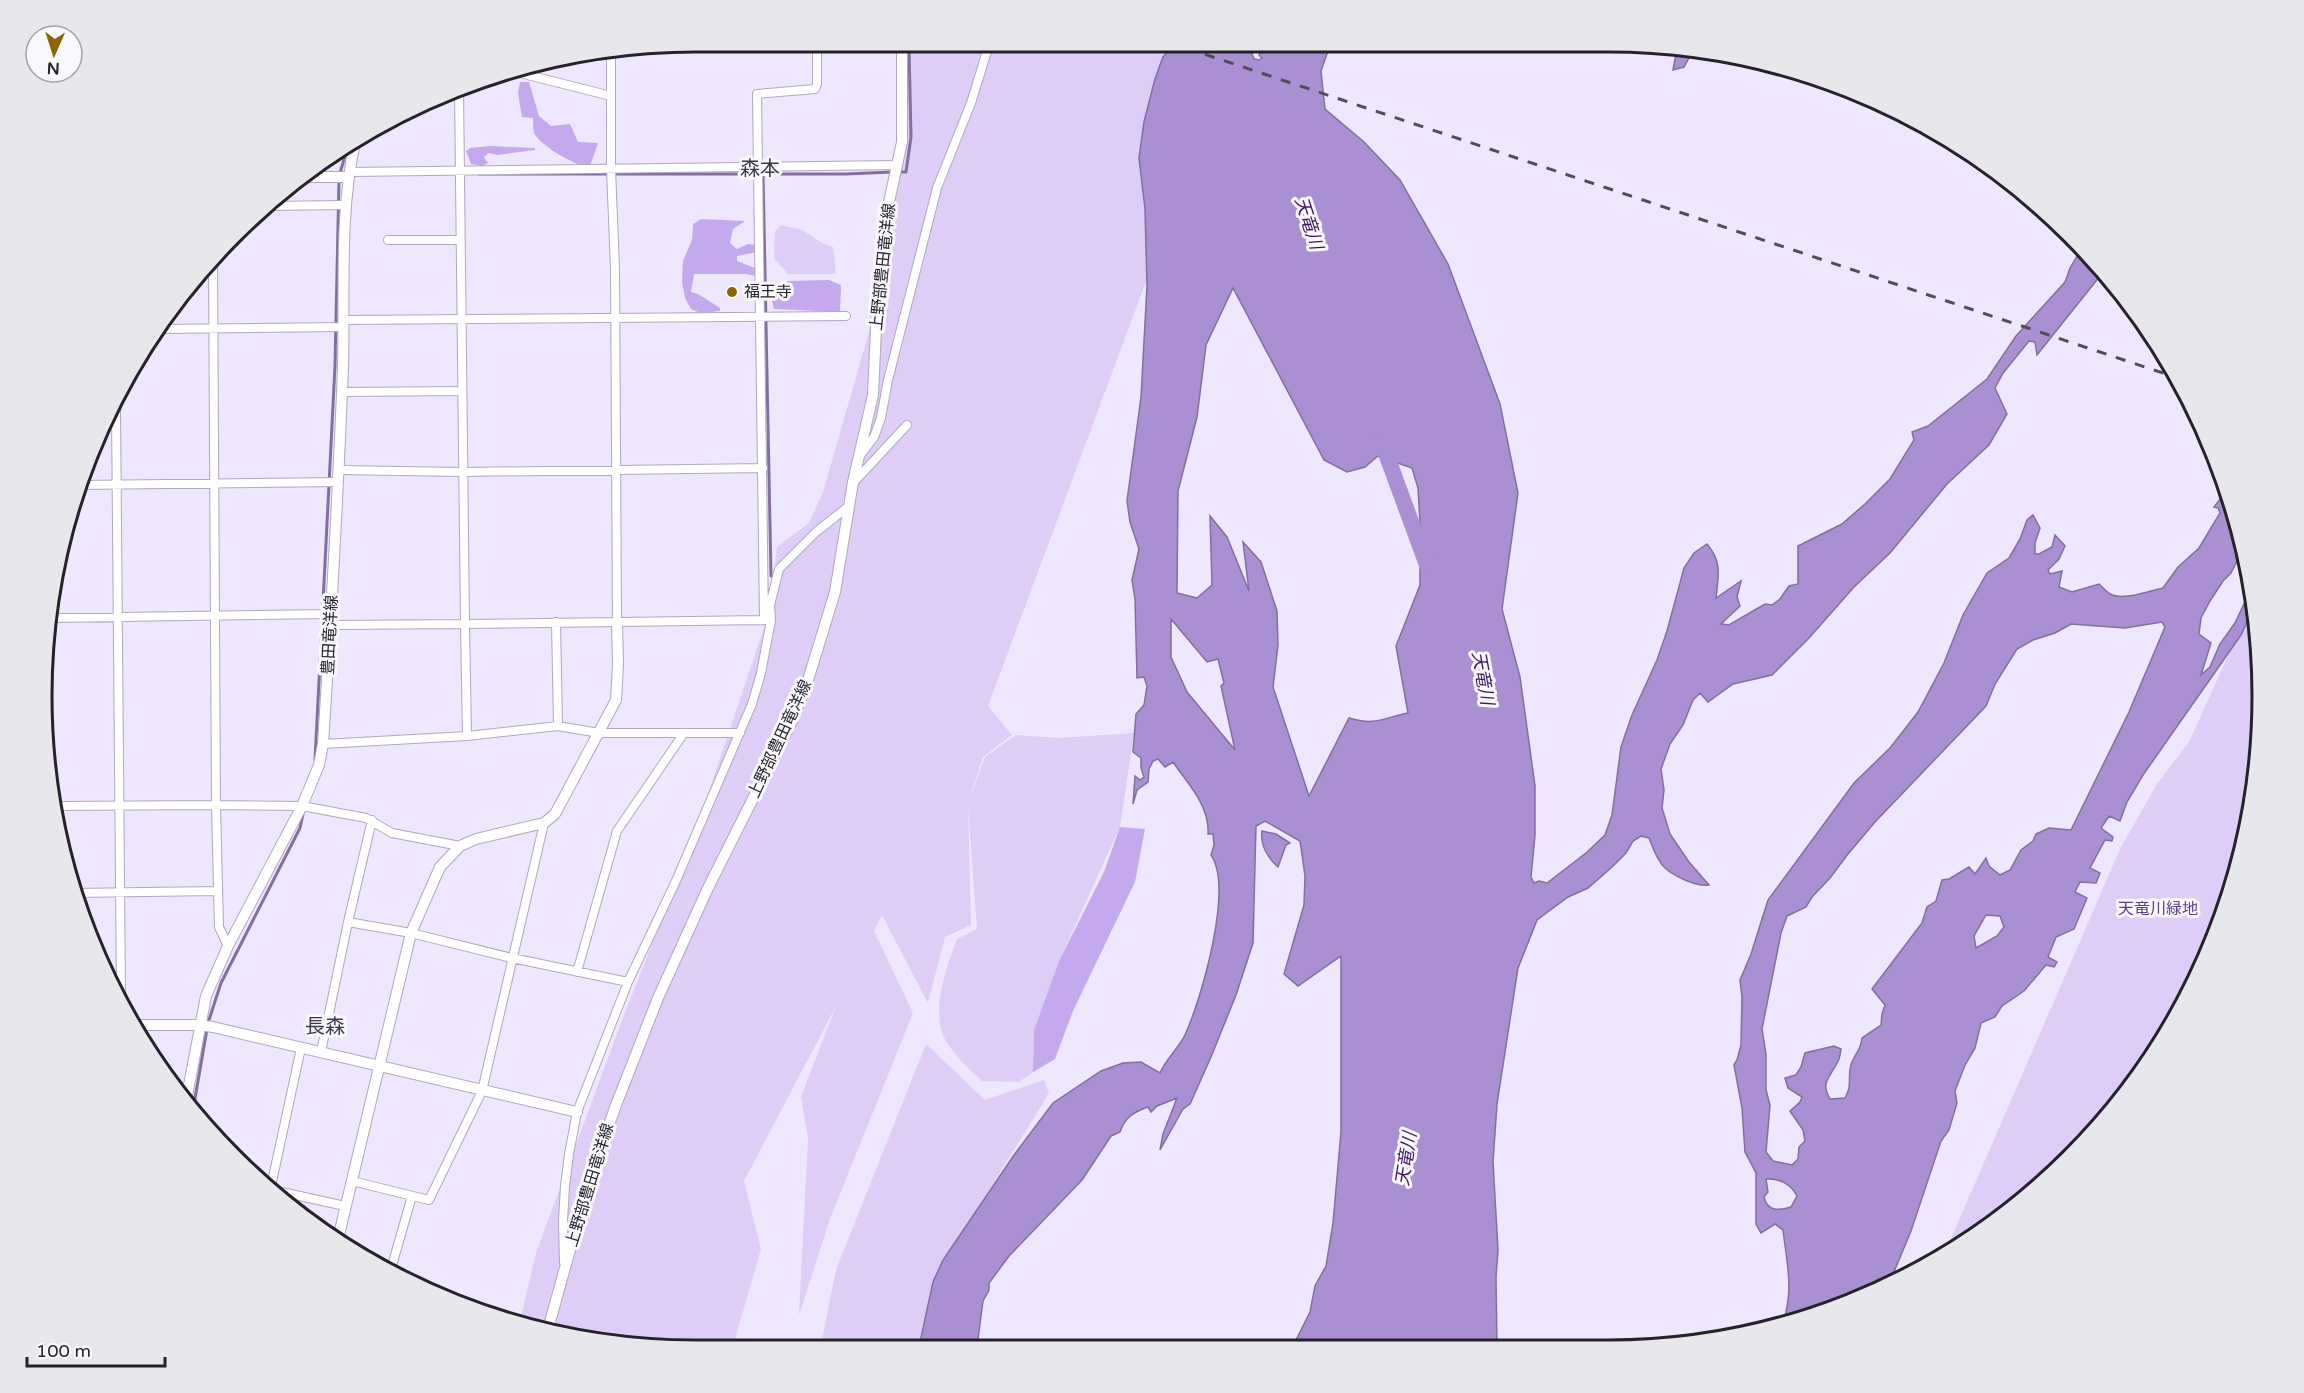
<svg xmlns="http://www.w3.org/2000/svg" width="2304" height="1393" font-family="'Varela Round','Noto Sans JP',sans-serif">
<rect width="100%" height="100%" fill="#efe7fd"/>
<path fill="#ddcdf7" d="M902,48H1168L1159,68L1147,279L988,706L1012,735L983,757L968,803L985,757L1016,735L1058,738L1134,733L1120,827L1059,961L1034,1030L1033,1072L1019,1082L982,1081C970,1069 949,1051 943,1035C932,1006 947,966 957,939L977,929L968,806L971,925L945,937L928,1003L882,915L874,931L913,1013L830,1219L799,1315L808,1138L801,1097L836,1006L744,1181L761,1249L733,1346L611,1345L520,1321L536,1253L618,1031L693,839L770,610L777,547L809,523L823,492L879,297L902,132Z
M781,225L802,230L822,243L833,247L836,274H788L774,258L775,231Z
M2254,599L2256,611L2261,739L2240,866L2222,912L2178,1013L2127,1095L2039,1188L1943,1257L2121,847L2157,784L2189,742Z
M926,1044L985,1100L1044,1080L1049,1093L933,1281L919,1347L821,1346L836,1270Z"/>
<path fill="#c4a9ee" d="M520,82H529L539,116L551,126L570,124L578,142L598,143L589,169C574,163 542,148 534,133C533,129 533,122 533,118L522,117L518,93Z
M490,146L535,148V150L497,155L489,153L484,157L488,163L482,166L471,164L466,151L470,148Z
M701,219L745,221L733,229L730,243L737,249L748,244L756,245L757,252L737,256V261L755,268L756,276L746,274H694L691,292L698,294L720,308V311L700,313L691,309L685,298L682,282L683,261L692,240L693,224Z
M829,280L841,285L840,312L774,309L772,301L788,281Z
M1120,827L1145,829L1135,882L1073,1011L1055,1059L1033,1072L1034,1030L1059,961L1104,872Z"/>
<path fill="#aa90d3" stroke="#826fa0" stroke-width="1.5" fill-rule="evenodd" d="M1171,48H1254L1252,54L1254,59L1259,60L1262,58L1259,55L1261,48H1329L1321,71L1325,109L1364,142L1400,180L1448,264L1500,404L1518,493L1502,609L1520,677L1535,786V835L1531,877L1534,883L1539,881L1547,883L1586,853L1605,835L1612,815L1621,747L1632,715L1657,660L1667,631L1684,568L1694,553L1707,544C1723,563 1718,576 1716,598L1741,581L1737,597L1740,606L1721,624L1729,625L1765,604L1772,605L1780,599L1789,586L1798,584V546L1842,524L1865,504L1890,479L1914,440L1912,432L1928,426L1987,379L2016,336L2065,282L2070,268L2082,248L2104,271L2037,355L2035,342L2029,341L2003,373L1995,388L2007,414L1989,445L1947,484L1890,553L1854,587L1809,638L1772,675L1733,684L1708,702L1700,693L1693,700L1683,725L1670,744L1661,769L1664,790L1662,808L1670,834L1689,862L1709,885C1696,887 1674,876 1665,868C1657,861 1653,848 1649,838L1641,836L1633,841L1626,853L1612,867L1588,888L1568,897L1537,920L1518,968L1497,1104L1493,1162L1498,1250L1496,1277L1497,1349L1275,1348L1274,1343L1282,1340H1296L1310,1312L1315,1286L1326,1266L1333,1223L1341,1132V956L1298,986L1284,974L1304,905L1305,876L1300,841L1265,821L1256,826L1253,943L1236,995L1211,1057L1190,1104L1183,1109L1160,1150L1163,1134L1177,1098L1157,1106L1151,1112L1148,1107C1134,1112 1125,1117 1120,1132L1111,1136L1082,1180L1009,1256L989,1283V1290L983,1301L977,1347H919L933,1282L943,1260L1014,1155L1053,1103L1101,1071L1123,1063L1141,1062L1160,1073C1166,1059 1178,1049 1185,1035C1201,1000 1234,888 1211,855L1214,845L1213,834H1208C1210,806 1188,784 1173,762L1165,767L1158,759L1153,761L1149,769L1148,782L1137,790L1133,804L1135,776L1140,780L1144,777L1141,768V758L1133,752L1136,714L1144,705L1147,686L1144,677L1137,678L1135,599L1132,580L1139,549L1130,522L1127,501L1141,397L1147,286L1145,209L1139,158L1144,122L1155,79L1163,57ZM1233,288L1324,460L1347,472L1365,467L1378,456L1412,468L1418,488L1420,522V585L1396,646L1408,713C1383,718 1376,726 1349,718L1309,796L1273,687L1278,645L1277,611L1261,562L1243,542L1249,591L1227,537L1210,516L1212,585L1197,598L1177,593L1178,491L1197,417L1206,345ZM1171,619L1207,662L1218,659L1224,683L1221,686L1235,750L1187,692L1171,657Z
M1677,48H1694L1684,67L1673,70Z
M2224,479L2242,551L2231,573L2223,581L2210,601L2201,618L2199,634L2211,643L2201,675L2210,667L2220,644L2235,623L2251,589L2255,605L2241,635L2143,775L2127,802L2120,821L2109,816L2101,828L2113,837L2112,841L2105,840L2090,868L2100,873L2096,883L2080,882L2075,892L2087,898L2074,929L2056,937L2048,957L2057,962L2054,967L2046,965L2024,991L2002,1006L1995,1017L1981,1023L1975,1048L1965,1065L1955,1091L1957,1103L1949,1130L1941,1141L1911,1231L1889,1284L1818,1316L1783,1323C1794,1289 1787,1264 1783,1230L1775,1224L1761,1233L1756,1224V1173L1745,1152L1742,1108L1734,1065L1737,1060L1741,1045L1742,997L1740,980L1751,954L1768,900L1854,783L1890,748L1918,712L1944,663L1963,615L1987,573L2009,558L2020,539L2027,520L2033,515L2040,528L2035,543V554H2039L2052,547L2055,535L2065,546L2059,559L2048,570L2050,574L2062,571L2059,587L2072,592L2099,584C2102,587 2106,591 2110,594C2123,601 2149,591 2163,588L2178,567L2199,548L2220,513L2218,508L2214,507L2227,490L2222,484ZM2162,622L2165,627L2129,712L2071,830L2049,828L2036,834L2033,841L2021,850L2010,870L2000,875L1989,866L1986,858L1975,874L1969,867L1949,879L1942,880L1936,901L1927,907L1922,923L1872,989L1885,1005L1882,1014L1881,1025L1862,1038C1861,1050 1854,1055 1851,1065C1847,1078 1853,1084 1845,1098L1830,1099C1820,1082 1830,1078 1837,1063C1840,1059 1840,1054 1841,1049L1834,1046L1805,1053L1801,1067L1796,1075L1785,1078L1788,1088L1802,1097L1800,1102L1790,1111L1803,1130L1805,1141L1799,1147L1798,1159L1792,1165L1773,1161L1766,1152L1770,1105L1766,1090V1054L1762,1029L1781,933L1787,916L1806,907L1812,897L1830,878L1848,854L1875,822L1986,706L1995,684L2017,649L2033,640L2055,633L2071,624L2125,628ZM1986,915L2000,916L2004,927L1997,936L1976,948L1974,936ZM1766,1179C1779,1178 1791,1184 1797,1196L1791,1207C1778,1211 1767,1211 1764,1197L1768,1192Z
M1262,831L1276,834L1290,843L1286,845L1278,867C1268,858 1260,845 1262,831Z"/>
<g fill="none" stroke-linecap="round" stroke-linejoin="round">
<path stroke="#826fa0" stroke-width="3" d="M899,172H906L911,137L909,48
M340,173L348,146
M763,173L771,576
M479,174H846L892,172
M315,760L335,366L339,180
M208,1023L221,983L300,828L303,814
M193,1110L207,1029"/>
<path stroke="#aa90d3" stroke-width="16" d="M1381,440L1427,565"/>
<g stroke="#b0a8bd" stroke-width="10">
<path id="street" d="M611,48V169L615,269L617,621
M512,71L611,96
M459,88L465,624L771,620
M349,172L897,165
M266,206L346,205
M388,240H460
M213,258L216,805L219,927L228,946
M344,320L846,316
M156,329L344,327
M342,392L462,391
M116,407L121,997
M861,454L874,437L881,418L888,380L937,188L971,103L988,48
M339,470L462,472L763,468
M854,482L907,425
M78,485L338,482
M50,618L331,614
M764,620L757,94L815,89L817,84V48
M556,622L558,726
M331,625L465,624L467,736
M323,744L467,736L558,726L599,733H740
M53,806L216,805L302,806L366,818L392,833L460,846
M73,893L218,891
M348,922L411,933L512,958L628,982
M577,972L617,831L684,733
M321,1052L348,922L372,820
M174,1086L188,1088
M352,1181L429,1200L482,1091L544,823
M268,1189L345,1206
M270,1191L301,1048
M564,1262L563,1221L565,1186L569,1154L577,1112L628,982L675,883L752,704L761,673L771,620L770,605L779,569L816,532L849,506
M391,1269L412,1196"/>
</g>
<g stroke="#b0a8bd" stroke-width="12">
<path id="secondary" d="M299,177H347
M135,1025H199L213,1027L577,1112
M186,1101L206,996L228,946L302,806L319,765L323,744C331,619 338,494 343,368C345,293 339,215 355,142
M338,1239L411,933L440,867L460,846L476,839L544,823L555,814L616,700L618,665L617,621
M548,1329L590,1178L616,1105L658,998L708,888L792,721L809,677L835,592L853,482L873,395L877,306L885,260L889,202L902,142V48"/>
</g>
<use href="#street" stroke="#fff" stroke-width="8"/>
<use href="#secondary" stroke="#fff" stroke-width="10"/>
<path stroke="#514d58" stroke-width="3" stroke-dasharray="10 10" stroke-linecap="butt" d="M1186,48L2178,378"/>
</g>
<circle fill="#886602" stroke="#f9f8fc" stroke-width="2" cx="732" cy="292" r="6"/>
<g text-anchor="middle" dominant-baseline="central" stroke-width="6" stroke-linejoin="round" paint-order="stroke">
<g font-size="16" fill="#25222a" stroke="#f9f8fc">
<text transform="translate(883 267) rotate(-84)">上野部豊田竜洋線</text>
<text transform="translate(330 635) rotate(-87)">豊田竜洋線</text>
<text transform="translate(780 739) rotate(-65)">上野部豊田竜洋線</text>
<text transform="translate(590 1185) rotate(-73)">上野部豊田竜洋線</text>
</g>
<g font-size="16" fill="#25222a" stroke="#f9f8fc" text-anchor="start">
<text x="744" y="292">福王寺</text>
</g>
<g font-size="16" fill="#603c8c" stroke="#f9f8fc">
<text x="2158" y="909">天竜川緑地</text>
</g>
<g font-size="18" font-style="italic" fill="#3e1665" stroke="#f9f8fc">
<text transform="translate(1309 223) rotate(72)">天竜川</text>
<text transform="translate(1483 678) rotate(80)">天竜川</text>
<text transform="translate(1406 1159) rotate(-81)">天竜川</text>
</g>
<g font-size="20" fill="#3f3849" stroke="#f9f8fc">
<text x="760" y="169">森本</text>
<text x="325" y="1027">長森</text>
</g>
</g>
<path d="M0 0H2304V1393H0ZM696 52H1608A644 644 0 0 1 2252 696V696A644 644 0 0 1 1608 1340H696A644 644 0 0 1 52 696V696A644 644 0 0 1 696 52Z" fill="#e8e7eb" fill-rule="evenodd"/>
<path fill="none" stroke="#25222a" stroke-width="3" d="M696 52H1608A644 644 0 0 1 2252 696V696A644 644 0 0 1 1608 1340H696A644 644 0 0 1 52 696V696A644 644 0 0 1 696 52Z"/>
<g transform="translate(54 54) rotate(183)"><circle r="28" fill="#f9f8fc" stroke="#a4a2a8" stroke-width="1.5"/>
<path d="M0-4.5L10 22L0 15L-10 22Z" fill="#886602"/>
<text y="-9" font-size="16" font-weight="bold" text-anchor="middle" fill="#25222a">N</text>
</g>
<path d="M27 1357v9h138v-9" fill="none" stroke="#25222a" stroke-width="3"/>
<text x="36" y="1357" font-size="18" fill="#25222a" stroke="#f9f8fc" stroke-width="4.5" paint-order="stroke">100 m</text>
</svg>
